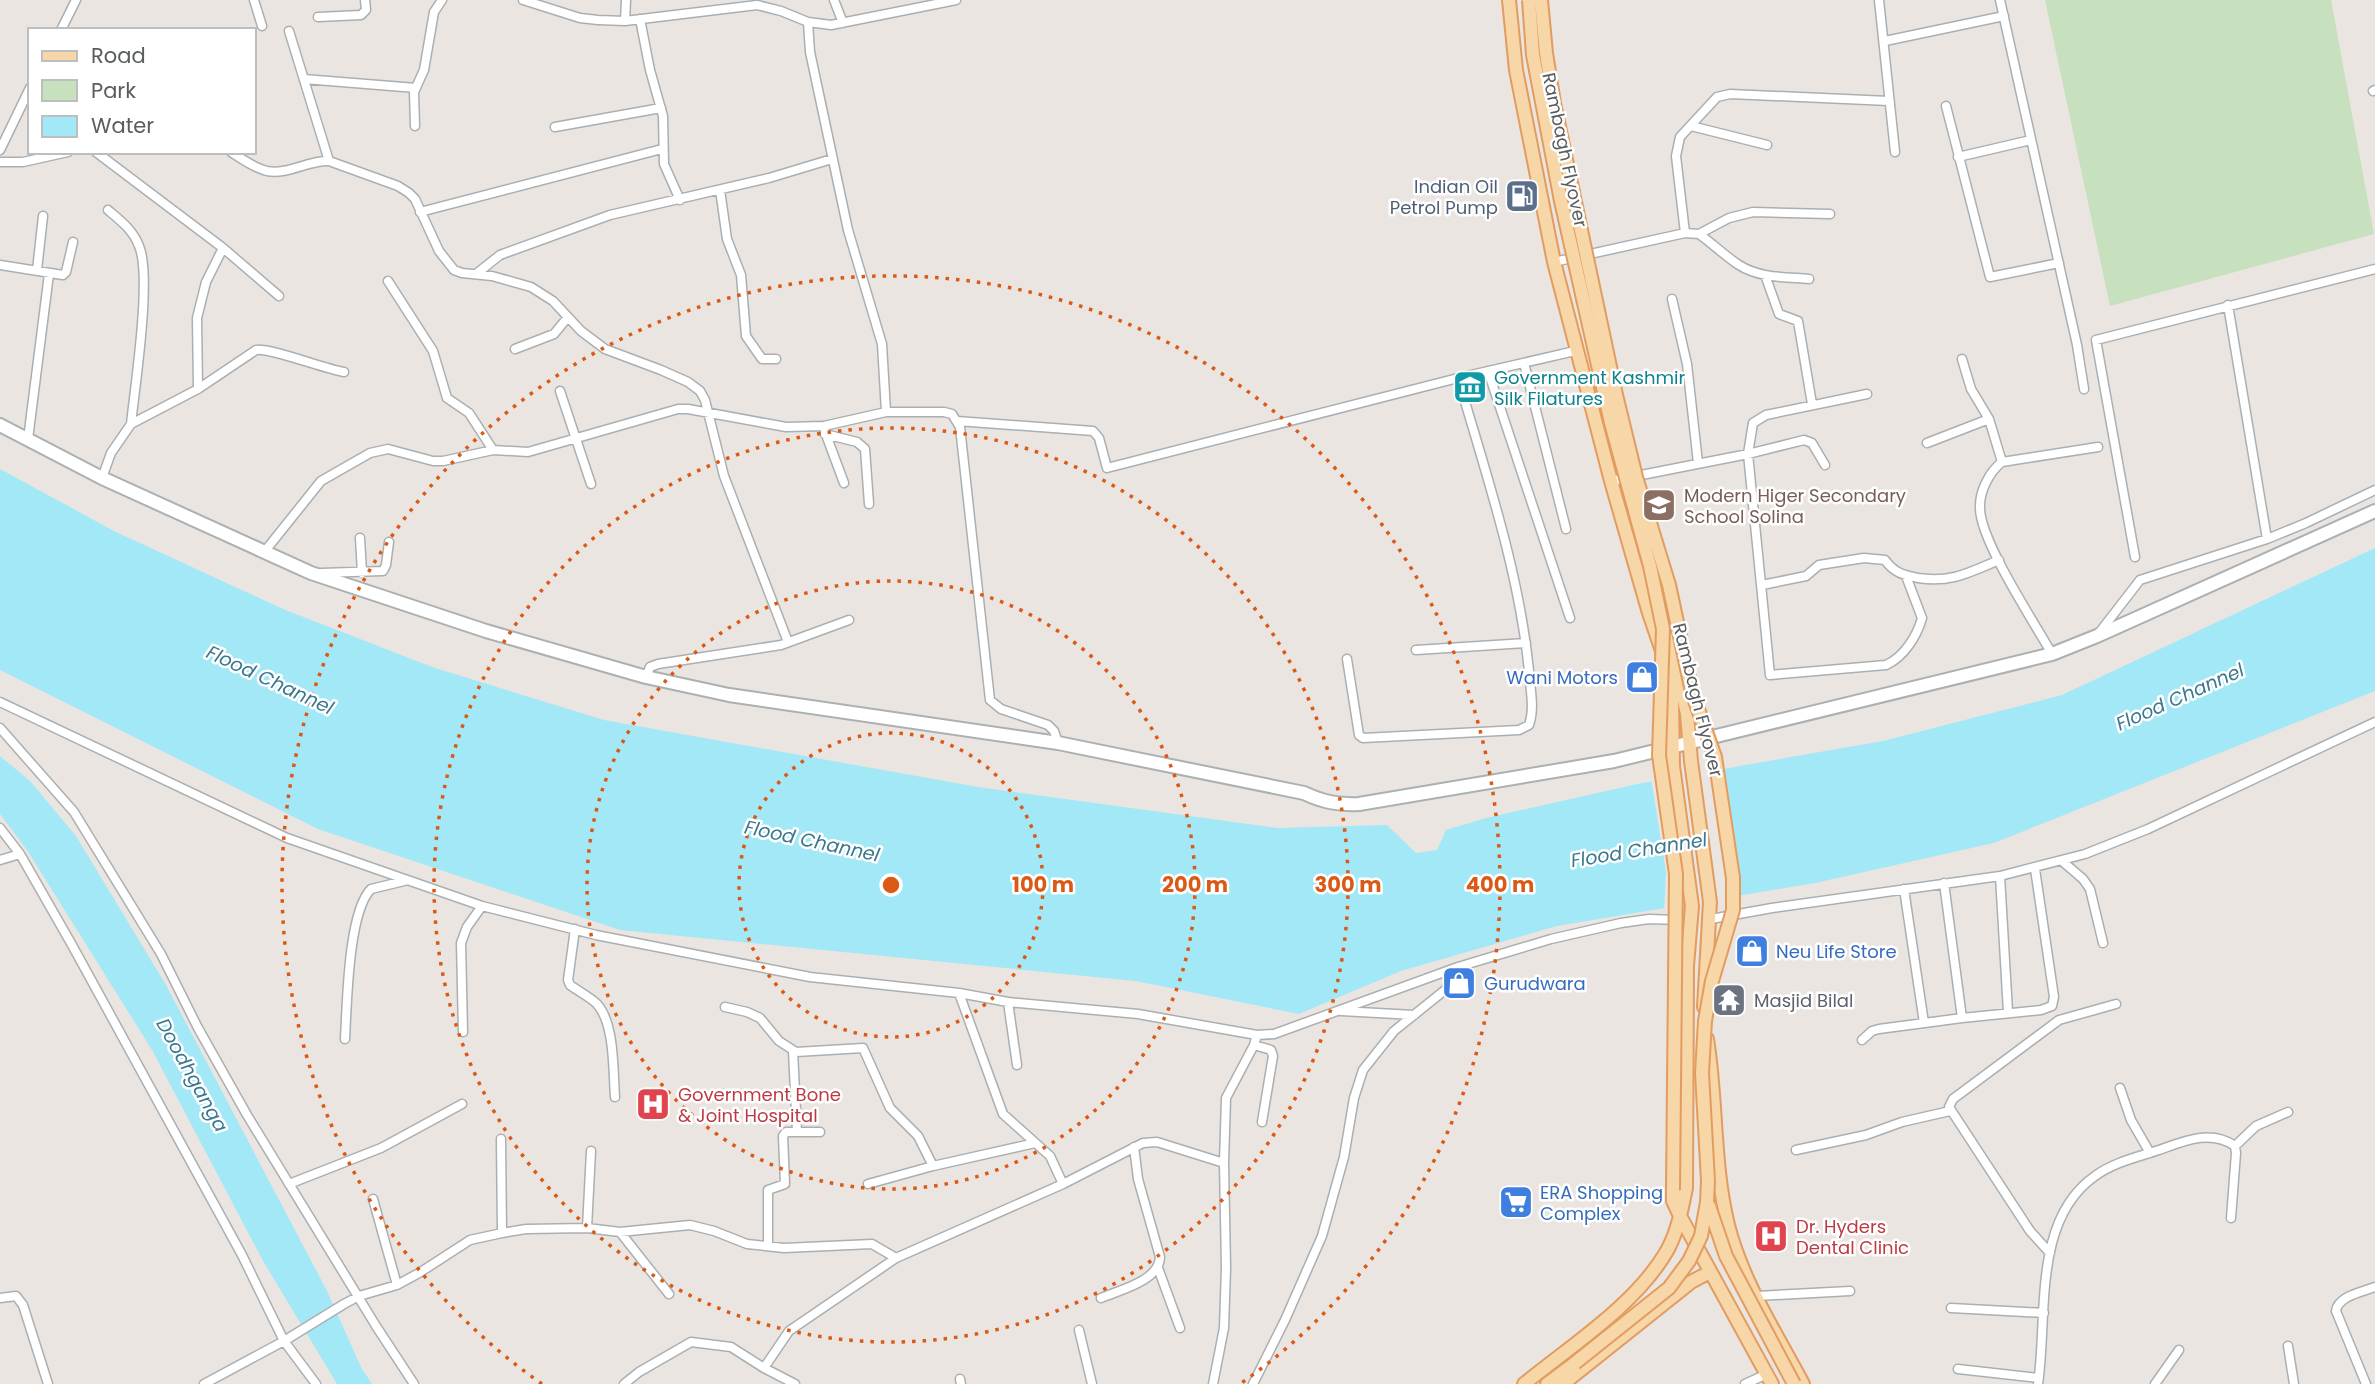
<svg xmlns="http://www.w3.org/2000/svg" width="2375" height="1384" font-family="Poppins,sans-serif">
<rect width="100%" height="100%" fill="#eae5e0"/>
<path fill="#c7e0be" d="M2331,0L2374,234L2110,306L2045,0Z"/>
<path fill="#a3e8f7" d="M0,469L114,531L283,609L432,667L604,720L978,787L1277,828L1387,825L1416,853L1437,850L1446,830L1486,818L1637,784L1883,741L2062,695L2375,548V691L1994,843L1815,883L1557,926L1401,971L1299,1014L1136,981L620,930L318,829L0,670Z
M0,756L30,781L76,836L166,985L327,1291L361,1367L372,1384H337L263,1261L152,1050L27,850L0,814Z"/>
<path fill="#eae5e0" d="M1719,766L1737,900L1664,912L1666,872L1651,778Z"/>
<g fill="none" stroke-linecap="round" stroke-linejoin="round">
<g stroke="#abafb2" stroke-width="11">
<path id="minor" d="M254,0L262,26
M523,0L580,18L598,20L625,21L757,5L781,11L808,22L831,25L956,0
M834,0L843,23
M1879,0L1895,152
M2000,0L2077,345L2084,389
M318,17L361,15L366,10L365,0
M640,19L650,70L663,116L664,164L680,200
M625,21L626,0
M808,22L810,52L848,230L882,344L886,412
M61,30L76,0
M289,31L329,161
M1885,41L2004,16
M304,79L416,88
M2373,91L2375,90
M1946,106L1990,277L2059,263
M415,126L414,92L424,70L434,12L442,0
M1691,126L1767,145
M555,127L661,108
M0,150L30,88
M96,152L223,248L279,296
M231,152C242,159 254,168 267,171C288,175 309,160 329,161L398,186L409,193L415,199L439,251L454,270L462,273L492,276L531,287L553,301L581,331L605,349L661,370L688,382L700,391L705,400L724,476L788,642
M1958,157L2031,140
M0,162H23L68,152
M720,190L727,239L741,275L746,336L762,359H776
M108,210C121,221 133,230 139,246C152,276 135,386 131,424
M420,212L662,149
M1685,233L1676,156L1680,137L1717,97L1730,94L1889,101
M1699,234L1729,218L1753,212L1830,214
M1554,262L1685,233L1699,234C1713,244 1725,256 1739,265C1759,278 1786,277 1809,279
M0,265L63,275L66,272L73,242
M37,270L43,216
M476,274L500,255L610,215L769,178L832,159
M1765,275L1779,314L1798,321L1812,404
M388,281L433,351L447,398L469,413L493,450
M1672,299L1687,364L1698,463
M2228,305L2267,539
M515,349L554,334L568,317
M1962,359L1971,389L1989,419L2002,462L2098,447
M1524,363L1566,529
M1488,371L1570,618
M198,389L197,318L206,282L223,248
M560,391L591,484
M1867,394L1766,415L1753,423L1748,454L1770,675L1886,665C1904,657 1917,636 1922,618L1906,576
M957,421L1093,431L1099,438L1107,468L1458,378L1575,351
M825,432L844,483
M825,434L857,442L865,449L869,504
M28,439L49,274
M1927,443L1989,419
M2002,462C1989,472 1979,492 1980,509C1981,542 2034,622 2052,654
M102,478L111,453L131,424L198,389L256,350C268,347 325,369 344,372
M1611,481L1748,454L1804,440L1812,443L1825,465
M360,538L362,573
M265,551L321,481L370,453L388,449L433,461H443L493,450L528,452L678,409H688L786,427L824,426L886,412H944L952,414L960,427L990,700L1001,709L1048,725L1054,731L1058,743
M2135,557L2096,340L2375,269
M321,573L383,571L386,565L389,542
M1762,585L1806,576L1819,565L1864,558L1885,560C1894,573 1904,575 1918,578C1952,583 1970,572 1999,560
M2099,633L2140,580L2267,539L2306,523L2375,490
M1416,650L1526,643
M1347,659L1359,735L1363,738L1519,730L1529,725C1535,708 1530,689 1529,671C1519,571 1486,474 1458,378
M646,677L650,667L658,664L781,645L849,620
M0,702L287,838L482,906L596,935L810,977L959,993L1008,1002L1138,1014L1257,1035L1274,1034L1458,967L1551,939L1621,923L1649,919L1678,920
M0,728L74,812L161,954L198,1028L247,1115L376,1326L414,1384
M0,828L20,854L72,945L242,1255L284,1341L316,1384
M0,860L20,854
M2062,861L2083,879L2090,889L2103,943
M2000,876L2008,1012
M1944,883L1962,1018L2041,1010L2052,1006L2054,997L2035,869
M1904,889L1924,1023
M1711,919L1772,908L2000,876L2085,854L2148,829L2375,722
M575,929L568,980L570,985C578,991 590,997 597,1004C615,1024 613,1071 615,1097
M959,993L1003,1114L1050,1156L1063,1184
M1008,1002L1017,1065
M725,1007L747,1012L760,1018L779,1041L796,1052L863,1048L890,1108L918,1136L933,1166L1035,1143
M1341,1011L1414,1015
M463,1032L461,943L467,927L482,906
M345,1039C347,1005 348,912 371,889L404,881
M1862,1040L1872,1031L1879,1029L1962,1018
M1254,1045L1271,1050L1273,1056L1262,1122
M793,1051L797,1132
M2120,1088L2131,1120L2150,1153
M501,1139L502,1233
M2235,1146L2256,1126L2288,1112
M1796,1150L1866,1135L1902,1122L1950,1111
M289,1184L381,1148L462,1104
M868,1184L933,1166
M373,1199L397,1285
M587,1228L591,1151
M620,1232L669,1294
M768,1246V1190L785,1184L783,1136L786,1132H820
M2050,1253L2030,1231L1949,1107L1953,1099L2059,1020L2116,1004
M1158,1268L1180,1328
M1757,1296L1850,1291
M0,1298L16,1296L23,1305L48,1384
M1101,1298C1120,1290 1159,1281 1160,1257L1138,1179L1134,1147
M1951,1308L2044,1313
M1079,1330L1092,1384
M2288,1346L2294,1384
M764,1368L789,1331L896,1258
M1958,1369L2039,1378
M960,1379L961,1384
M204,1384L284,1341L344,1304L359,1296L397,1285L419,1273L470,1240L502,1233L526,1229L587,1228L620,1232L690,1225L714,1231L747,1244L784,1248L872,1244L896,1258L1063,1184L1143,1143L1157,1142L1224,1163
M624,1384L639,1372L691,1342L731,1347L764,1368L795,1384
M1213,1384L1224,1328L1226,1268L1224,1163L1226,1098L1254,1045L1257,1035
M1253,1384L1285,1320L1322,1236L1344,1157L1354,1098L1363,1070L1394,1031L1445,990L1457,975L1458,967
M1745,1384L1767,1374
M2038,1384C2048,1316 2032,1220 2095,1176C2114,1162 2138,1157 2159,1150C2184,1141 2211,1129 2235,1146L2236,1153L2231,1218
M2155,1384L2179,1350
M2366,1384L2336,1311C2338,1296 2362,1292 2375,1287"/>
</g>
<g stroke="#abb0b2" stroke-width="16">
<path id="secondary" d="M0,425L102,478L311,573L486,631L646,677L729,695L1058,743L1304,793C1323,802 1338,805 1359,804L1614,761L2052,654L2097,636L2375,511"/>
</g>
<g stroke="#e39c60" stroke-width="16">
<path id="primary" d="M1509,0L1516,70L1554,262L1611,481L1649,613L1664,657L1672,694L1673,766L1692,906L1687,966L1686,1188C1682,1208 1678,1230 1668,1249C1637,1304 1572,1345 1524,1384
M1559,160L1576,245
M1666,613L1687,714L1691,761L1710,902L1704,1007
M1715,757L1733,878
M1707,1039C1717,1100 1713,1164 1728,1225C1742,1281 1776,1333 1803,1384
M1673,1190V1201L1680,1216L1772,1384
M1547,1384L1575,1363
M1563,1384L1691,1282L1710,1272"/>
</g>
<use href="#minor" stroke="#fff" stroke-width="8"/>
<use href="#secondary" stroke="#fff" stroke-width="12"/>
<use href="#primary" stroke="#f7d6a8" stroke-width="12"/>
<g stroke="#e39c60" stroke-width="16" stroke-linecap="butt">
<path id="primary-bridge" d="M1529,0L1533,55L1561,201L1611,423L1650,566L1663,629L1659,755L1676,874L1673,1190
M1541,0L1546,53L1554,103L1616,395L1636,477L1669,585L1692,692L1715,757
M1709,1206L1726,1256L1794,1384
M1575,1363L1669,1288L1689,1261L1701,1236L1707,1202L1708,1181L1702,1073L1705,1021L1712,981L1733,910V878"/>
</g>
<use href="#primary-bridge" stroke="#f7d6a8" stroke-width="12"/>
</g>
<g fill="none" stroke="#da5914" stroke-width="3.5" stroke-dasharray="3.5 7">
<circle cx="891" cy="885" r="152"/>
<circle cx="891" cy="885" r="304"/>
<circle cx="891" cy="885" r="457"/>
<path d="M542 1384A609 609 0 1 1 1240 1384"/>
</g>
<defs>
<g id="fuel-square" transform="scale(1.75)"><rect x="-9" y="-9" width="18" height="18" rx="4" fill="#5c6f8a" stroke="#fff"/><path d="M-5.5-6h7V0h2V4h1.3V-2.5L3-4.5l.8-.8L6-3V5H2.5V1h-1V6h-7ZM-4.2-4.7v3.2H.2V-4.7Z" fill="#fff"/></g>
<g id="museum-square" transform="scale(1.75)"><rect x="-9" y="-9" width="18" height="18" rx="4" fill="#0f9aa8" stroke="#fff"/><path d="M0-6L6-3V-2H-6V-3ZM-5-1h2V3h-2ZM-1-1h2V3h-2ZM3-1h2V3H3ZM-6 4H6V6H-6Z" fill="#fff"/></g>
<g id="school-square" transform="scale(1.75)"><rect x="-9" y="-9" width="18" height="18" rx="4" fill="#8d6e63" stroke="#fff"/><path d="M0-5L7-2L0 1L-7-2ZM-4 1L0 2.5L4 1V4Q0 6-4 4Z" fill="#fff"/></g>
<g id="shop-square" transform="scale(1.75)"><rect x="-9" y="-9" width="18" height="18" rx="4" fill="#3f7fe0" stroke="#fff"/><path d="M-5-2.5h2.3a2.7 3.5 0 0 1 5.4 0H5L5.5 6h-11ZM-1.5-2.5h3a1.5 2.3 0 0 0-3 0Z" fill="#fff"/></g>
<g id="temple-square" transform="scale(1.75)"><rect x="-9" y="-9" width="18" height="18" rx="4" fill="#6b7280" stroke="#fff"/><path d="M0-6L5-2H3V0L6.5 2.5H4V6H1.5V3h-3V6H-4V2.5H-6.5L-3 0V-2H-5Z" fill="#fff"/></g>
<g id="hospital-square" transform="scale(1.75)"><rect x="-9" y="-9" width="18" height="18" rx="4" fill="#e0444e" stroke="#fff"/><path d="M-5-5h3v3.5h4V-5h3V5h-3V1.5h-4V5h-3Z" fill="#fff"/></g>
<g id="supermarket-square" transform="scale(1.75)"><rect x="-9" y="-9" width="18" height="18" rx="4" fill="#3f7fe0" stroke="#fff"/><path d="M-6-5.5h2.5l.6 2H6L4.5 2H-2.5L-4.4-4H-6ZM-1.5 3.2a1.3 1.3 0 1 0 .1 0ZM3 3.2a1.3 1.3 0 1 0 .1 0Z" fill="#fff"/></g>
</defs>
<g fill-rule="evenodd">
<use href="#fuel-square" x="1522" y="196"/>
<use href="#museum-square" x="1470" y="387"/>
<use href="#school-square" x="1659" y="505"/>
<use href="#shop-square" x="1642" y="677"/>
<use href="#shop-square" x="1752" y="951"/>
<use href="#shop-square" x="1459" y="983"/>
<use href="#temple-square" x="1729" y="1000"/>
<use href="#hospital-square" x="653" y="1104"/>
<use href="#supermarket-square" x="1516" y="1202"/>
<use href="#hospital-square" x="1771" y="1236"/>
</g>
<g text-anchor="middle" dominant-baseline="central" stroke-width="5" stroke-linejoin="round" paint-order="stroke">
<g font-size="18" fill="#595d5f" stroke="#fff">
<text transform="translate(1565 150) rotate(78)">Rambagh Flyover</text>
<text transform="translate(1698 700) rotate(76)">Rambagh Flyover</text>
</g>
<g font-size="18" fill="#4e5e75" stroke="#fff" text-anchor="end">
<text x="1498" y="186">Indian Oil<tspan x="1498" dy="21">Petrol Pump</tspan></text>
</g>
<g font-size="18" fill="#0d838f" stroke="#fff" text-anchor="start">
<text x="1494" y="377">Government Kashmir<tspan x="1494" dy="21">Silk Filatures</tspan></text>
</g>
<g font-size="18" fill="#785e54" stroke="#fff" text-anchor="start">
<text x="1684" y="495">Modern Higer Secondary<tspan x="1684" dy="21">School Solina</tspan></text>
</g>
<g font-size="18" fill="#366cbe" stroke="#fff" text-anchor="start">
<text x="1618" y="677" text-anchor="end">Wani Motors</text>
<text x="1776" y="951">Neu Life Store</text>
<text x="1484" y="983">Gurudwara</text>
<text x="1540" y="1192">ERA Shopping<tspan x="1540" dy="21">Complex</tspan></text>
</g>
<g font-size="18" fill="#5b616d" stroke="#fff" text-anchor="start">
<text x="1754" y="1000">Masjid Bilal</text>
</g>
<g font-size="18" fill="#be3a42" stroke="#fff" text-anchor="start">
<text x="678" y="1094">Government Bone<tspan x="678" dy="21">&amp; Joint Hospital</tspan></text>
<text x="1796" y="1226">Dr. Hyders<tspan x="1796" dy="21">Dental Clinic</tspan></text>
</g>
<g font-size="19" font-style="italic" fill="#3c788d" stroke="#fff">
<text transform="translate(270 680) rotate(25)">Flood Channel</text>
<text transform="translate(2180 697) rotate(-24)">Flood Channel</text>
<text transform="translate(812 841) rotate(12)">Flood Channel</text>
<text transform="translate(1639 850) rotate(-9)">Flood Channel</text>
<text transform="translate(192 1075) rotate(61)">Doodhganga</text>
</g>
</g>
<circle cx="891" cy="885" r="10" fill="#da5914" stroke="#fff" stroke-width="3.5"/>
<g font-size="21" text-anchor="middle" font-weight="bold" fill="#da5914" stroke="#fff" stroke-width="5" stroke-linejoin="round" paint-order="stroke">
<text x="1043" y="892">100 m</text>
<text x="1195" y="892">200 m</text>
<text x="1348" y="892">300 m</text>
<text x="1500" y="892">400 m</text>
</g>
<rect x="28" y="28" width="228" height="126" fill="#ffffff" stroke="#bdbebf" stroke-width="2"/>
<rect x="42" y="51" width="35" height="10" fill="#f7d6a8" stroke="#bdbebf" stroke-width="2"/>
<text x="91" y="63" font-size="21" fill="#595d5f">Road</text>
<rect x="42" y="80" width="35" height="21" fill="#c7e0be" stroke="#bdbebf" stroke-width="2"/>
<text x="91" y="98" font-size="21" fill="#595d5f">Park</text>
<rect x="42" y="116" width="35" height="21" fill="#a3e8f7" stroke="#bdbebf" stroke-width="2"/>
<text x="91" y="133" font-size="21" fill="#595d5f">Water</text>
</svg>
